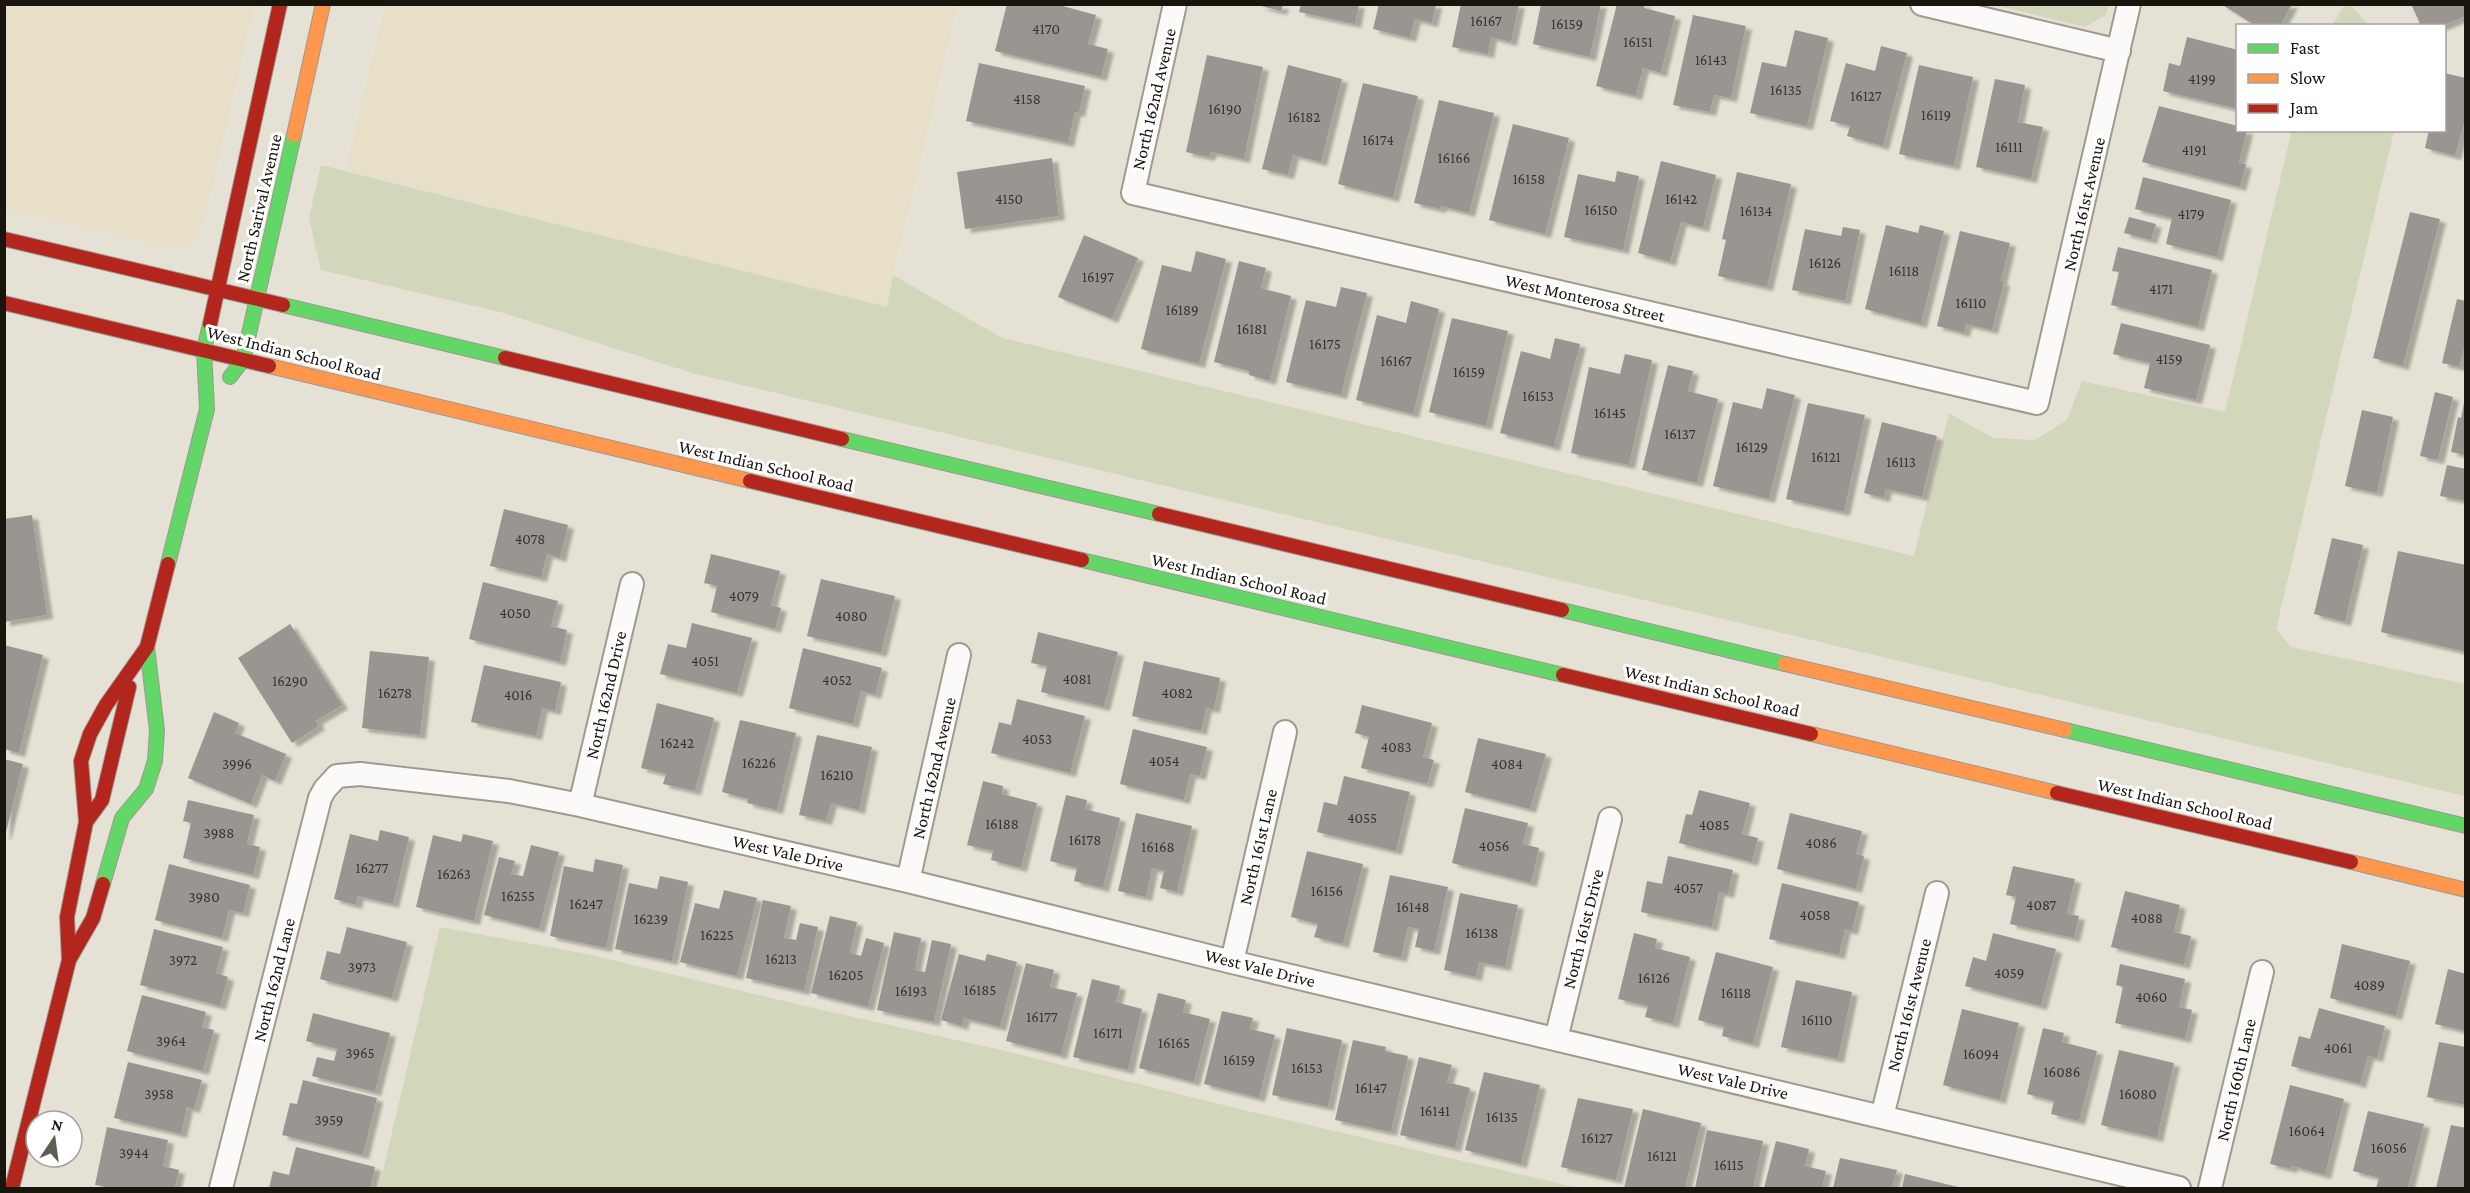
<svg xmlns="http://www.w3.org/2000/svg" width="2470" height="1193" font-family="'Crimson Pro',serif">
<defs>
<filter id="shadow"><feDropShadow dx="6" dy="4" stdDeviation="1.5" flood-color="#0004"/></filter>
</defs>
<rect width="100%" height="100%" fill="#e5e1d4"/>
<path fill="#e7dfc7" d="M5,4L254,5L209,201L198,234L188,244L174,250L5,209Z
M385,5H957L893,275L887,307L346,170Z"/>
<path fill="#d2d7bb" d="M1995,5H2109L2106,15L2085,27Z
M2345,5H2351L2368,25H2332Z
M2292,130L2394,131L2276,629L2291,647L2465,684V796L692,373L500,312L321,270L309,218L321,165L887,307L893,275L1002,338L1914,556L1949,413L1993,438L2035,440L2067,420L2082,381L2225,412Z
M440,927L587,954L809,1007L1010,1052L1231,1107L1579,1188H379Z"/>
<path fill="#9b9592" filter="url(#shadow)" d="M1007,4H1055L1096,15L1088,44L1108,49L1101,77L995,51Z
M1301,4H1359L1355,24L1299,12Z
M1379,4H1436L1432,23L1415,19L1410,38L1373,29Z
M1461,4H1519L1511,42L1491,37L1488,54L1452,47Z
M1541,4H1601L1590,57L1533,44Z
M1617,4H1645L1644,8L1675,16L1661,73L1643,68L1636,96L1596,86Z
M2221,4H2292L2280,26H2256Z
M2411,4H2466V16L2442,26H2421Z
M1257,5H1283L1281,11Z
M1693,15L1746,26L1731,98L1714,95L1710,112L1673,105Z
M1795,30L1828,38L1807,126L1750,113L1762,62L1786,67Z
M2187,37L2238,50V109L2163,91L2169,63L2180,66Z
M1881,46L1907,53L1883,146L1847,136L1850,126L1830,121L1846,63L1875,71Z
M1207,55L1263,67L1244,159L1211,152L1209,157L1186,152Z
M979,63L1085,86L1079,113L1075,112L1068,143L966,121Z
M1288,65L1342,79L1321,162L1293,155L1288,175L1262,169Z
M1919,65L1973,77L1954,166L1899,154Z
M2444,73L2466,78V116L2455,156L2425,148L2429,130H2444Z
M1995,79L2025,85L2018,122L2043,127L2031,179L1976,167Z
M1363,83L1418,96L1393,198L1338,184Z
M1439,100L1494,113L1469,213L1441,206L1440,209L1414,203Z
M2159,106L2238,126V130H2247L2239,163L2246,164L2240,187L2142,162Z
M1513,124L1569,138L1545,234L1489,220Z
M1052,158L1059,216L965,229L957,172Z
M1661,161L1716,175L1703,228L1681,222L1670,262L1638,253Z
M1617,171L1639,176L1623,250L1564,237L1578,174L1615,182Z
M1737,172L1791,184L1767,287L1718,276L1726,240L1722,239Z
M2143,177L2231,200L2217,257L2166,244L2172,218L2135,209Z
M2410,212L2440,219L2403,366L2373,358Z
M2129,217L2156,224L2151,240L2124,233Z
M1886,225L1918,233L1920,225L1944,231L1921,324L1865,309Z
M1843,227L1860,230L1845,301L1792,290L1805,229L1841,236Z
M1960,231L2010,243L2001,281L2004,282L1992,330L1966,324L1964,333L1937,326Z
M1084,235L1138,258L1112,319L1058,297Z
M2118,247L2212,270L2198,327L2111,305L2119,272L2112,271Z
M1196,251L1226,259L1199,364L1141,349L1162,265L1191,272Z
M1239,261L1266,268L1261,288L1291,296L1270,381L1249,375V371L1214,362Z
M1341,287L1367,293L1341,395L1286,382L1306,300L1336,307Z
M2457,299L2466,301V342L2459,367L2442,363Z
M1411,301L1439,309L1413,414L1356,400L1377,315L1406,323Z
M1452,318L1508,331L1486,426L1429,412Z
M2121,323L2210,345L2196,400L2144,388L2150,363L2113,354Z
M1555,338L1580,344L1554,447L1500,433L1521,351L1550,359Z
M1625,354L1652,360L1629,465L1571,453L1589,367L1620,374Z
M1668,365L1693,371L1688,391L1718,399L1697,483L1642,470Z
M1767,388L1795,395L1769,499L1713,486L1733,402L1762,409Z
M2435,392L2453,397L2438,460L2420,456Z
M1808,403L1865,415L1844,512L1786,499Z
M2464,403H2466V455L2451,452L2458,417L2461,418Z
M2362,410L2393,417L2377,493L2345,486Z
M1882,422L1937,436L1922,497L1886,489L1884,498L1864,493Z
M2447,465L2466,469V501L2440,496Z
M504,509L568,525L560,558L547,554L541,578L490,566Z
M32,515L47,615L4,622V519Z
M2332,538L2363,545L2345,622L2314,614Z
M2398,551L2466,565V652L2381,632Z
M711,554L780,571L771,605L781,608L775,629L711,612L717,586L704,583Z
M821,579L895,596L881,653L807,636Z
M483,582L558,601L551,626L567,630L560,662L469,639Z
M692,623L752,638L737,693L660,674L668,644L686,648Z
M290,624L342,705L316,721L319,726L292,743L238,658Z
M1038,632L1118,652L1104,707L1041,692L1047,666L1031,663Z
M4,645L43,655L19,753L4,749Z
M803,648L882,668L875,695L861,691L853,724L789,708Z
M370,651L429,657L420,735L362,728Z
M1144,661L1220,678L1214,709L1206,708L1201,731L1132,716Z
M484,665L561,682L555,711L542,708L536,736L471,722Z
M1017,699L1085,716L1070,773L991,753L999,722L1011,725Z
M657,703L714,718L695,791L663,784L666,774L641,768Z
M1362,705L1432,723L1423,757L1434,760L1427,784L1361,768L1369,737L1355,733Z
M214,712L239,723L235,733L286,754L275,781L262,775L251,804L188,778Z
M740,720L796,733L777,810L747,803L748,799L722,792Z
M1133,729L1207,747L1200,776L1190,774L1184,800L1120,784Z
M817,735L872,747L859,810L831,803L826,821L799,815Z
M1478,738L1546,754L1530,809L1465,792Z
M4,759L23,764L5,836L4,835Z
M1344,776L1410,792L1396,851L1317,832L1324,802L1337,805Z
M983,781L1003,786L1002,794L1037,803L1021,868L991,860L993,851L967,845Z
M1699,790L1750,803L1742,834L1758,838L1752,862L1679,843L1686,814L1692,815Z
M1066,795L1087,800L1085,809L1120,818L1103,888L1074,881L1077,868L1050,861Z
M188,800L254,815L247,844L260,847L253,875L183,858L191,823L183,821Z
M1465,808L1528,823L1523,844L1539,848L1531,883L1452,863Z
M1136,813L1192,826L1177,892L1160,888L1164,871L1152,868L1146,897L1118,891Z
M1790,813L1862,831L1856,854L1864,856L1856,889L1777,869Z
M380,830L409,837L393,904L358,896L356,905L334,899L350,834L378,841Z
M463,834L493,841L474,921L416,907L433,835L461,842Z
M531,845L559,852L539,929L484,915L499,857L515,861L511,874L523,876Z
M1307,851L1363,864L1343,944L1314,937L1318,924L1291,917Z
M1668,856L1733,870L1728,894L1719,892L1712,927L1641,912L1647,881L1662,884Z
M595,859L623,865L606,948L550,936L564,866L593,872Z
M169,864L250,885L243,913L229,910L222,938L155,920Z
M2013,866L2075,879L2067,914L2079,916L2074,938L2010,924L2016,897L2006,895Z
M1390,875L1448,887L1434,951L1415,947L1419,929L1408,927L1401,958L1373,952Z
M660,876L688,882L672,961L615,949L629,883L657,889Z
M1782,883L1859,902L1852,931L1845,929L1839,955L1769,939Z
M724,890L757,898L737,976L680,962L695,903L719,909Z
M2125,891L2180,905L2174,932L2191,936L2184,965L2111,947Z
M1460,893L1518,905L1505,967L1479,962L1476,977L1444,970Z
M763,900L791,906L784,938L796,940L800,923L818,927L804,991L746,978Z
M830,916L857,922L850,953L861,956L866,938L884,943L868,1007L811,993Z
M347,927L407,942L392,998L320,979L327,951L340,954Z
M154,929L223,947L216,973L228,977L220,1006L140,985Z
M894,932L921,938L915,970L925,972L932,940L951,944L934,1022L877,1010Z
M1634,933L1657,939L1655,948L1690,957L1673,1024L1645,1017L1648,1006L1618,999Z
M1993,933L2056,949L2041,1006L1965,986L1973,957L1986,961Z
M2342,944L2410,961L2396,1016L2330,998Z
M1716,952L1773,967L1753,1044L1722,1036L1724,1027L1698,1020Z
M959,954L985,961L987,954L1017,962L1000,1027L964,1018L962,1026L941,1020Z
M1026,963L1054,970L1050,987L1077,993L1061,1055L1006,1041Z
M2120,964L2185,979L2179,1007L2192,1010L2185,1039L2115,1023L2123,987L2116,985Z
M2448,969L2466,974V1031L2435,1024Z
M1092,979L1120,986L1116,1002L1142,1009L1128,1070L1073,1057Z
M1796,980L1852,992L1838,1059L1781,1047Z
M1158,993L1186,1000L1183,1012L1210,1019L1194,1082L1139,1068Z
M142,995L206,1012L202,1027L214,1030L203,1071L127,1051Z
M2319,1008L2385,1026L2377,1058L2368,1056L2360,1084L2291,1066L2299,1036L2310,1039Z
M1962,1009L2019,1023L2000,1100L1943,1085Z
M1222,1011L1253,1018L1250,1029L1275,1035L1259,1098L1204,1084Z
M313,1013L390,1033L375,1092L312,1076L317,1057L334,1061L337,1049L306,1041Z
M1287,1028L1342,1040L1328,1107L1272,1095Z
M2043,1028L2064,1033L2062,1042L2097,1051L2079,1121L2051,1114L2054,1101L2027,1094Z
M1353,1040L1386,1047L1385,1051L1408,1056L1391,1132L1335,1120Z
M2439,1042L2466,1047V1105L2427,1097Z
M2119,1050L2174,1063L2157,1138L2101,1125Z
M1419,1057L1452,1065L1447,1082L1470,1088L1455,1148L1400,1135Z
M128,1062L202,1080L194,1109L187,1107L181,1134L114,1118Z
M1484,1072L1540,1085L1521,1164L1465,1150Z
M303,1080L377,1098L363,1155L282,1135L290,1103L297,1104Z
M2290,1085L2344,1099L2325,1175L2292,1166L2291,1169L2270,1164Z
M1578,1098L1633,1109L1616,1180L1561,1167Z
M1643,1109L1701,1123L1685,1188H1624Z
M2368,1111L2424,1124L2408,1188H2376L2379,1178L2353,1171Z
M2451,1125L2466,1128V1188H2436Z
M107,1127L168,1140L163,1166L179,1170L175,1188H113L95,1185Z
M1707,1130L1763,1141L1753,1188H1695Z
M1776,1141L1809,1149L1805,1166L1826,1171L1822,1188H1764Z
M296,1147L375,1167L370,1188H269L273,1171L289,1175Z
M1840,1158L1897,1170L1892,1188H1833Z
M1905,1174L1962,1188H1902Z"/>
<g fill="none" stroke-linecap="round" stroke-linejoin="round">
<g stroke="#9e9a90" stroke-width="26">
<path id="street" d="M1175,4L1133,193L2037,403L2129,4
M1922,4L2119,51
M580,805L632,584
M908,881L959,655
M1232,962L1285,732
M1556,1039L1610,819
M1882,1117L1937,893
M221,1188L320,798L325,789L337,776L360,774L509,791L580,805L908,881L1232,962L2179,1188
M2210,1188L2262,972"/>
</g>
<g stroke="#9e9a90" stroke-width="16">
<path id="fast" d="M283,305L505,358
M230,377L243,360L294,135
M842,439L1159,514
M1082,560L1563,675
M168,564L207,409L204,350L210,324
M1562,610L1785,664
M2065,730L2466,826
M103,884L122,818L146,789L155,761L157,730L147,647"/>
</g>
<g stroke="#9e9a90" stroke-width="16">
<path id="slow" d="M294,135L323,4
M269,366L750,481
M1785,664L2065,730
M1811,734L2057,793
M2351,862L2466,890"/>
</g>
<g stroke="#9e9a90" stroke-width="16">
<path id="jam" d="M4,239L283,305
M4,303L269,366
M210,324L280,4
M505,358L842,439
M750,481L1082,560
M1159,514L1562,610
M1563,675L1811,734
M2057,793L2351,862
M86,822L102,800L129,687
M69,960L67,917L86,822L81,761L90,734L106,705L147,647L168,564
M12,1188L69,960L93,918L103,884"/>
</g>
<use href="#street" stroke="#fbfaf9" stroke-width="22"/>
<use href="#fast" stroke="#63d668" stroke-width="14"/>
<use href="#slow" stroke="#ff974d" stroke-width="14"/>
<use href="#jam" stroke="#b3261e" stroke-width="14"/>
</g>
<g text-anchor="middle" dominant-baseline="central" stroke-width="6" stroke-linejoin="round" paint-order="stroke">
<g font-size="15" fill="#39352e">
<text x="1486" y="21">16167</text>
<text x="1567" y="24">16159</text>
<text x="1046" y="29">4170</text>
<text x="1638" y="42">16151</text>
<text x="1711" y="60">16143</text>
<text x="2202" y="79">4199</text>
<text x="1786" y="90">16135</text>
<text x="1866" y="96">16127</text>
<text x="1027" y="99">4158</text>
<text x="1225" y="109">16190</text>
<text x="1936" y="115">16119</text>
<text x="1304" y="117">16182</text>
<text x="1378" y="140">16174</text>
<text x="2009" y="147">16111</text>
<text x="2194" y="150">4191</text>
<text x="1454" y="158">16166</text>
<text x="1529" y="179">16158</text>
<text x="1009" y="199">4150</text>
<text x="1681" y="199">16142</text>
<text x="1601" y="210">16150</text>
<text x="1756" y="211">16134</text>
<text x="2191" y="214">4179</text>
<text x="1825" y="263">16126</text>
<text x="1904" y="271">16118</text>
<text x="1098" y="277">16197</text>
<text x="2161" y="289">4171</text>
<text x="1971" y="303">16110</text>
<text x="1182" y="310">16189</text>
<text x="1252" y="329">16181</text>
<text x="1325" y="344">16175</text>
<text x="2169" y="359">4159</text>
<text x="1396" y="361">16167</text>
<text x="1469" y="372">16159</text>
<text x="1538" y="396">16153</text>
<text x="1610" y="413">16145</text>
<text x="1680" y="434">16137</text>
<text x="1752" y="447">16129</text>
<text x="1826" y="457">16121</text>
<text x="1901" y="462">16113</text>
<text x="530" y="539">4078</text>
<text x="744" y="596">4079</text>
<text x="515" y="613">4050</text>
<text x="851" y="616">4080</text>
<text x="705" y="661">4051</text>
<text x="1077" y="679">4081</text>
<text x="837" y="680">4052</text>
<text x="290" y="681">16290</text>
<text x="395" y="693">16278</text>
<text x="1177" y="693">4082</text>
<text x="518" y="695">4016</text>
<text x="1037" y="739">4053</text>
<text x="677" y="743">16242</text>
<text x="1396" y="747">4083</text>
<text x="1164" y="761">4054</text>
<text x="759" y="763">16226</text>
<text x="237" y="764">3996</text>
<text x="1507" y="764">4084</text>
<text x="837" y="775">16210</text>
<text x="1362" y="818">4055</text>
<text x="1002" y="824">16188</text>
<text x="1714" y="825">4085</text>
<text x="219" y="833">3988</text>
<text x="1085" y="840">16178</text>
<text x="1821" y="843">4086</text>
<text x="1494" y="846">4056</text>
<text x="1158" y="847">16168</text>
<text x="372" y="868">16277</text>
<text x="454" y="874">16263</text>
<text x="1688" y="888">4057</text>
<text x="1327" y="891">16156</text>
<text x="518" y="896">16255</text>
<text x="204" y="897">3980</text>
<text x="586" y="904">16247</text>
<text x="2041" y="905">4087</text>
<text x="1413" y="907">16148</text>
<text x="1815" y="915">4058</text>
<text x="2147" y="918">4088</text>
<text x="651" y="919">16239</text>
<text x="1482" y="933">16138</text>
<text x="717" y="935">16225</text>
<text x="781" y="959">16213</text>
<text x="183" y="960">3972</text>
<text x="362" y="967">3973</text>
<text x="2009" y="973">4059</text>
<text x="846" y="975">16205</text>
<text x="1654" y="978">16126</text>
<text x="2369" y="985">4089</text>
<text x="980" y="990">16185</text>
<text x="911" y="991">16193</text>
<text x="1736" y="993">16118</text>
<text x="2151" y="997">4060</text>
<text x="1042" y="1017">16177</text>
<text x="1817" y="1020">16110</text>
<text x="1108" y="1033">16171</text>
<text x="171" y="1041">3964</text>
<text x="1174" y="1043">16165</text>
<text x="2338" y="1048">4061</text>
<text x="360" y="1053">3965</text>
<text x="1981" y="1054">16094</text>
<text x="1239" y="1060">16159</text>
<text x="1307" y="1068">16153</text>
<text x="2062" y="1072">16086</text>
<text x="1371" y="1088">16147</text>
<text x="159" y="1094">3958</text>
<text x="2138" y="1094">16080</text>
<text x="1435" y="1111">16141</text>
<text x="1502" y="1117">16135</text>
<text x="329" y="1120">3959</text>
<text x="2307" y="1131">16064</text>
<text x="1597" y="1138">16127</text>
<text x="2389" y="1148">16056</text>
<text x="134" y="1153">3944</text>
<text x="1662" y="1156">16121</text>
<text x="1729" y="1165">16115</text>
</g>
<g font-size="18" fill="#18150c" stroke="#fff">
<text transform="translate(1154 99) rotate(-77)">North 162nd Avenue</text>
<text transform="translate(2084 204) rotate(-77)">North 161st Avenue</text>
<text transform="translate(259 208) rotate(-77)">North Sarival Avenue</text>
<text transform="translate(1585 298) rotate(13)">West Monterosa Street</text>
<text transform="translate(294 353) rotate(14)">West Indian School Road</text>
<text transform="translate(766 466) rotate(13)">West Indian School Road</text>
<text transform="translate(1239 579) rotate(13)">West Indian School Road</text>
<text transform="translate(1712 691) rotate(13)">West Indian School Road</text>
<text transform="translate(606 695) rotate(-77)">North 162nd Drive</text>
<text transform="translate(934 768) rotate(-77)">North 162nd Avenue</text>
<text transform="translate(2185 804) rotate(13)">West Indian School Road</text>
<text transform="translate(1258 847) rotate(-77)">North 161st Lane</text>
<text transform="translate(788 853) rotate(13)">West Vale Drive</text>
<text transform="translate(1583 929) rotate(-76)">North 161st Drive</text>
<text transform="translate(1260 968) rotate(14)">West Vale Drive</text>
<text transform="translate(274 980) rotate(-76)">North 162nd Lane</text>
<text transform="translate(1909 1005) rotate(-76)">North 161st Avenue</text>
<text transform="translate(2236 1080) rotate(-77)">North 160th Lane</text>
<text transform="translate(1733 1081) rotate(13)">West Vale Drive</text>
</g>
</g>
<rect width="2470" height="1193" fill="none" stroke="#18150c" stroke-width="12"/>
<rect x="2236" y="24" width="210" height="108" fill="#ffffff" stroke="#a3a19e" stroke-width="1.5"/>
<rect x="2248" y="44" width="30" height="9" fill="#63d668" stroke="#a3a19e" stroke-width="1.5"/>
<text x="2290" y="54" font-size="18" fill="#18150c">Fast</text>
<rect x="2248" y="74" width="30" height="9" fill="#ff974d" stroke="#a3a19e" stroke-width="1.5"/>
<text x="2290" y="84" font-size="18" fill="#18150c">Slow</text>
<rect x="2248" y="104" width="30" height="9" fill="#b3261e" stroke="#a3a19e" stroke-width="1.5"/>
<text x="2290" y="114" font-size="18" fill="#18150c">Jam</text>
<g transform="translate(54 1139) rotate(13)"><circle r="28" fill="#ffffff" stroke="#a3a19e" stroke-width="1.5"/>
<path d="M0-4.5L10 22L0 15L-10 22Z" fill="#605c52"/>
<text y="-9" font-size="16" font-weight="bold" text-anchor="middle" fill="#18150c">N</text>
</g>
</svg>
